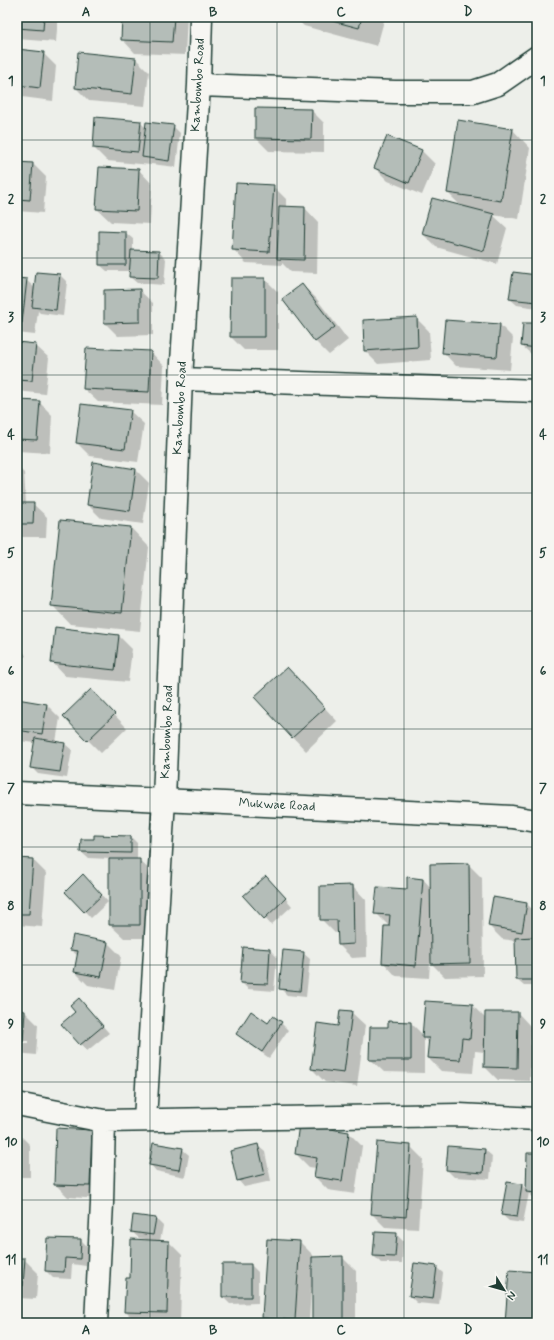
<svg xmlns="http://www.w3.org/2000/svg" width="554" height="1340" font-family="Mynerve,sans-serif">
<rect width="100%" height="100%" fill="#edefea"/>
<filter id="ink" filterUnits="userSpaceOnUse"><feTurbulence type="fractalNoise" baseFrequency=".025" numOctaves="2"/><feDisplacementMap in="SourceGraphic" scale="8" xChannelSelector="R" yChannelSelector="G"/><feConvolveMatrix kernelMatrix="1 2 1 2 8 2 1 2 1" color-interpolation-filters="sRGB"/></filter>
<g filter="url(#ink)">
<path fill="#0003" d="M17,17H58L56,42L17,39Z
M123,17H187L185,55L135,53L122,39Z
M294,17H385L377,46L304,26Z
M17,50L43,53L56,66L53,101L22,97L17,92Z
M136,59L149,72L145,106L89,101L76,88Z
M311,110L324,123V152L269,151L256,138Z
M140,122L146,128L173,126L180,133L176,167L151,164V165L107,161L94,148Z
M512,129L530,148L519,219L493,215L507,228L497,264L436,247L423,234L462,207L448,193Z
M387,137L422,151L435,164L422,195L388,181L375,168Z
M17,163L33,164L46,177L43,213L17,211Z
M139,170L152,184L150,224L111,222L97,209Z
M273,186L286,199V208H305L318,222L317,273L291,272L282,263V265L246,263L233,249Z
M100,232L126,233L133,239V251L159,252L166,259L164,285L137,283L130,277L131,271H107L100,265Z
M36,273L60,275L67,282L63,316L40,313L38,311L35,335L17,333V279L26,280L35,288Z
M537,276V308L517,305L510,299Z
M265,279L278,292V350H244L231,337Z
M302,285L316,298L348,340L329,355L316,342L284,299Z
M139,290L153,303V335L118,336L105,323Z
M416,318L429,331L431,360L378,364L365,351Z
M537,324V359L522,346Z
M500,325L513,338L510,370L456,366L443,352Z
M17,343L35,345L49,358L45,394L17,391Z
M151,352L164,366L162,405L98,402L84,389Z
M17,401L39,402L52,415L50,453L17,451Z
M130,411L144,424L138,462L90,456L77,443Z
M94,464L136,470L149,483L143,524L101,518L88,505Z
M17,466L24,473L26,504H33L47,517L46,537H17Z
M131,528L149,547L140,631L70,624L52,605Z
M119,636L132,649L128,682L65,676L52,662Z
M17,641L26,656L17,661V647L21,654L23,653Z
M300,681L337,721L306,751L255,697Z
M17,700L47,705L60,718L56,742L65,744L72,750L67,778L38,774L31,767L35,743L20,741L17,737Z
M104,704L127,728L101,753L88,740Z
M131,837L137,843V860H139L153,873V938H124L110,925V859L88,858L81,852Z
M17,859L33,860L46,873L42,927L17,925Z
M468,864L482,878L483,976L445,977L430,962L429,978L396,976L383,962L390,927L376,913L423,879L431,888Z
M90,882L108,902L91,918L67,892Z
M273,884L292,906L271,925L265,918Z
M353,886L366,900L367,957L352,958L339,945L338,932L335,933L321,919Z
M527,904L537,914L536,940L537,941V986H524L517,980L516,941L502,939L489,926Z
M108,943L121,956L115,990L88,985L75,972L78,956L71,950Z
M270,950L277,957L274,991L248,989L241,982Z
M303,953L310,959L306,997L287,995L280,988Z
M17,1004L22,1010V1012H25L38,1025L36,1055L17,1053V1043H28V1041H17Z
M472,1005L486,1019V1013H518L531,1027L530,1081L498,1080L485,1067V1052L475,1051L473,1073L441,1071L428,1058L429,1043L424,1038V1073L384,1072L370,1059L389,1028L411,1023L423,1035Z
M85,1006L109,1033L87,1051L63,1024Z
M351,1012L365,1025L357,1086L325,1082L312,1069L338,1027Z
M281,1023L288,1030L269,1058L244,1040L237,1034L268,1025Z
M300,1126L349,1133L362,1146L355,1194L328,1190L315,1177L316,1168L309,1167L296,1154Z
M92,1130L105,1144L103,1199L68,1197L55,1184Z
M17,1132L30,1145V1177H17Z
M258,1146L265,1152L271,1181L244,1187L238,1180Z
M410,1146L423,1159L418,1229L385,1227L372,1214Z
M182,1149L189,1155L185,1177L156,1171L150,1164Z
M485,1150L492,1156L490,1179L454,1177L447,1170Z
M537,1154V1202L529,1193L523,1223L509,1221L502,1215L508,1183L522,1185L527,1190Z
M156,1219L163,1226L160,1241L169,1242L182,1255L180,1323H137L125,1311L131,1279L146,1239L139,1238L132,1232Z
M396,1234L403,1241L402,1263H381L374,1256Z
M81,1240L88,1247L86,1266L72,1264L71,1279L53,1278L46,1271Z
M268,1240L300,1242L313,1255V1258L342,1257L356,1271V1323H314L313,1322V1287H311L309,1323H268L263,1318Z
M17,1259H24L38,1273L36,1299L17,1298Z
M251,1265L258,1272V1303L230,1304L223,1297Z
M436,1267L443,1273L439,1305L417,1303L410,1296Z
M510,1271L537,1273V1323H506Z"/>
<path fill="#b4bdb8" stroke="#1f3d34" d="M17,17H44L43,30L17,28Z
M122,17H174L172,42L121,40Z
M317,17H362L359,28Z
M17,49L44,52L40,88L17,85Z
M78,52L136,58L132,94L75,88Z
M255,108L312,109L311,139L255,138Z
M95,117L141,121L138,152L93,148Z
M458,120L513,129L501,201L447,193Z
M146,122L174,125L169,161L142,157Z
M387,136L422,150L409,183L374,168Z
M17,162L33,163L30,200L17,199Z
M99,167L139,169L137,211L96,209Z
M236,183L274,185L269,252L232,250Z
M432,198L494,214L484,251L422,234Z
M279,206L305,207L304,260L277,259Z
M99,231L126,232V265H99Z
M131,250L159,251L158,278L129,277Z
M36,272L60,274L56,310L32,307Z
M513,272L537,275V302L509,299Z
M17,278L27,279L22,323L17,322Z
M231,278H265V337H230Z
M302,284L335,327L315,342L282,299Z
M140,289V322L104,323V290Z
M417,317L418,347L364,351L363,320Z
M445,320L500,324L497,357L442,353Z
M523,323H537V348L521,346Z
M17,342L36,344L32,381L17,380Z
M86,348L151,351L149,392L83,389Z
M17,400L40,401L37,440L17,439Z
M81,404L131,410L125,449L76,443Z
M93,462L136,469L130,511L87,505Z
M17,503H34L33,524H17Z
M60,520L131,527L122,613L51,606Z
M55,627L119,635L115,670L51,663Z
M287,667L325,708L292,738L254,697Z
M91,689L115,714L87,741L63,716Z
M17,699L47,704L42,734L17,730Z
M35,738L65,743L60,772L30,768Z
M94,835L131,836V853L80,852L81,839H94Z
M17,858L33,859L29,914H17Z
M109,859H140V925H109Z
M469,863L470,963L431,964L430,864Z
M83,874L102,895L84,912L65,892Z
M266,876L286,898L264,919L243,896Z
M407,877L423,879L416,966L382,963L384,926H389L390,915L374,914L377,887L407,889Z
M353,885L354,944L338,945L337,920H320V886Z
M493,897L527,903L522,932L488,926Z
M73,935L108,942L101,977L74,972L78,951L70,950Z
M534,937L536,980H516L515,938Z
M243,947L270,949L268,984L240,983Z
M283,950L304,952L300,991L279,989Z
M79,998L103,1026L80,1045L61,1024L75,1012L70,1006Z
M425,1001L473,1004L470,1039L462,1038L460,1060L427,1058L429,1038H422Z
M17,1010L25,1011L23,1042H17Z
M340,1010L352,1011L344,1073L311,1069L317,1023L338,1026Z
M251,1011L268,1023L273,1016L282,1022L262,1052L236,1034Z
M485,1012H518L517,1068L484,1067Z
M388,1021L411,1022V1060H369L370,1027H388Z
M299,1124L349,1132L342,1181L314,1177L317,1158L295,1154Z
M56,1128L92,1130L90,1186L54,1185Z
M377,1142L411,1145L406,1217L371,1214Z
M153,1143L183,1148L179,1170L149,1165Z
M258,1144L265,1174L237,1181L230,1151Z
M448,1146L485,1149L483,1173L446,1170Z
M527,1153H537V1193L526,1192Z
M507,1182L522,1184L517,1217L501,1215Z
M133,1215L156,1218L153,1235L131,1232Z
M375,1232L397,1233L395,1257L373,1256Z
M47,1238L81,1239L80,1259L65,1258L64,1272L45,1271Z
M131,1239L169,1241L167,1313L124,1312L126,1278H130Z
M267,1239L300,1241L295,1320L262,1318Z
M343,1256V1321L312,1322V1257Z
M17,1258H25L23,1286H17Z
M414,1263L437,1266L433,1299L409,1296Z
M222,1264H251V1297H222Z
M509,1270L537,1272L535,1323H505Z"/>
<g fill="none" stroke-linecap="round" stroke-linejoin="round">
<g stroke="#1f3d34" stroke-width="25">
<path id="minor" d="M199,85L395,92H473L498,84L537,57
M181,379L537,391
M17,1104L104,1121L459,1115L537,1119
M145,1120L164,799L181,379L199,85L201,17
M96,1323L102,1203L104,1121"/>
</g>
<g stroke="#1f3d34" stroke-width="25">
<path id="tertiary" d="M17,793L512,817L537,821"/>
</g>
<use href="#minor" stroke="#f6f6f2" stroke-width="22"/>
<use href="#tertiary" stroke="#f6f6f2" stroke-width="22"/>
</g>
</g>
<path fill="none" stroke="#1f3d34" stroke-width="1" stroke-opacity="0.55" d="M150,17V1323M277,17V1323M404,17V1323M17,140H537M17,258H537M17,375H537M17,493H537M17,611H537M17,729H537M17,847H537M17,965H537M17,1082H537M17,1200H537"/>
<g text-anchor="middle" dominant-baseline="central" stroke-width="3" stroke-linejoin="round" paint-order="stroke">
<g font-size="13" fill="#1f3d34" stroke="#f6f6f2">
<text transform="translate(198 85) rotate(-87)">Kambombo Road</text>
<text transform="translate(180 408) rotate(-87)">Kambombo Road</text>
<text transform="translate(167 732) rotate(-88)">Kambombo Road</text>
<text transform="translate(277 805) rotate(3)">Mukwae Road</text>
</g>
</g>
<rect width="554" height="1340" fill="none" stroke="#f6f6f2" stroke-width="44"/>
<g transform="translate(504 1290) rotate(127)" stroke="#f6f6f2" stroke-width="3" paint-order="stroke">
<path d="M0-3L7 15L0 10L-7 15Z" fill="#1f3d34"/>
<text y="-6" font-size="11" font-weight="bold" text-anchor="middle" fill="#1f3d34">N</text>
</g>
<rect x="22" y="22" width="510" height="1296" fill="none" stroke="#1f3d34" stroke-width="1.5"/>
<g font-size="13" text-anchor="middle" font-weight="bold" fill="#1f3d34">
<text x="86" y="16">A</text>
<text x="213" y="16">B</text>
<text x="341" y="16">C</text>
<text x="468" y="16">D</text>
<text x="11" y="85">1</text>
<text x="543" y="85">1</text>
<text x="11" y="203">2</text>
<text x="543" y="203">2</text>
<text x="11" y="321">3</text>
<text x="543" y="321">3</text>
<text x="11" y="439">4</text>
<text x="543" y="439">4</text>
<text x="11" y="557">5</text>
<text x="543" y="557">5</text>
<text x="11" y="675">6</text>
<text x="543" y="675">6</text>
<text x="11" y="792">7</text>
<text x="543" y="792">7</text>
<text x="11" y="910">8</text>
<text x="543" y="910">8</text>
<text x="11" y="1028">9</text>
<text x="543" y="1028">9</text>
<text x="11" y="1146">10</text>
<text x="543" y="1146">10</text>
<text x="11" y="1264">11</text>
<text x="543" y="1264">11</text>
<text x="86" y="1334">A</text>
<text x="213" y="1334">B</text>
<text x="341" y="1334">C</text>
<text x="468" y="1334">D</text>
</g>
</svg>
